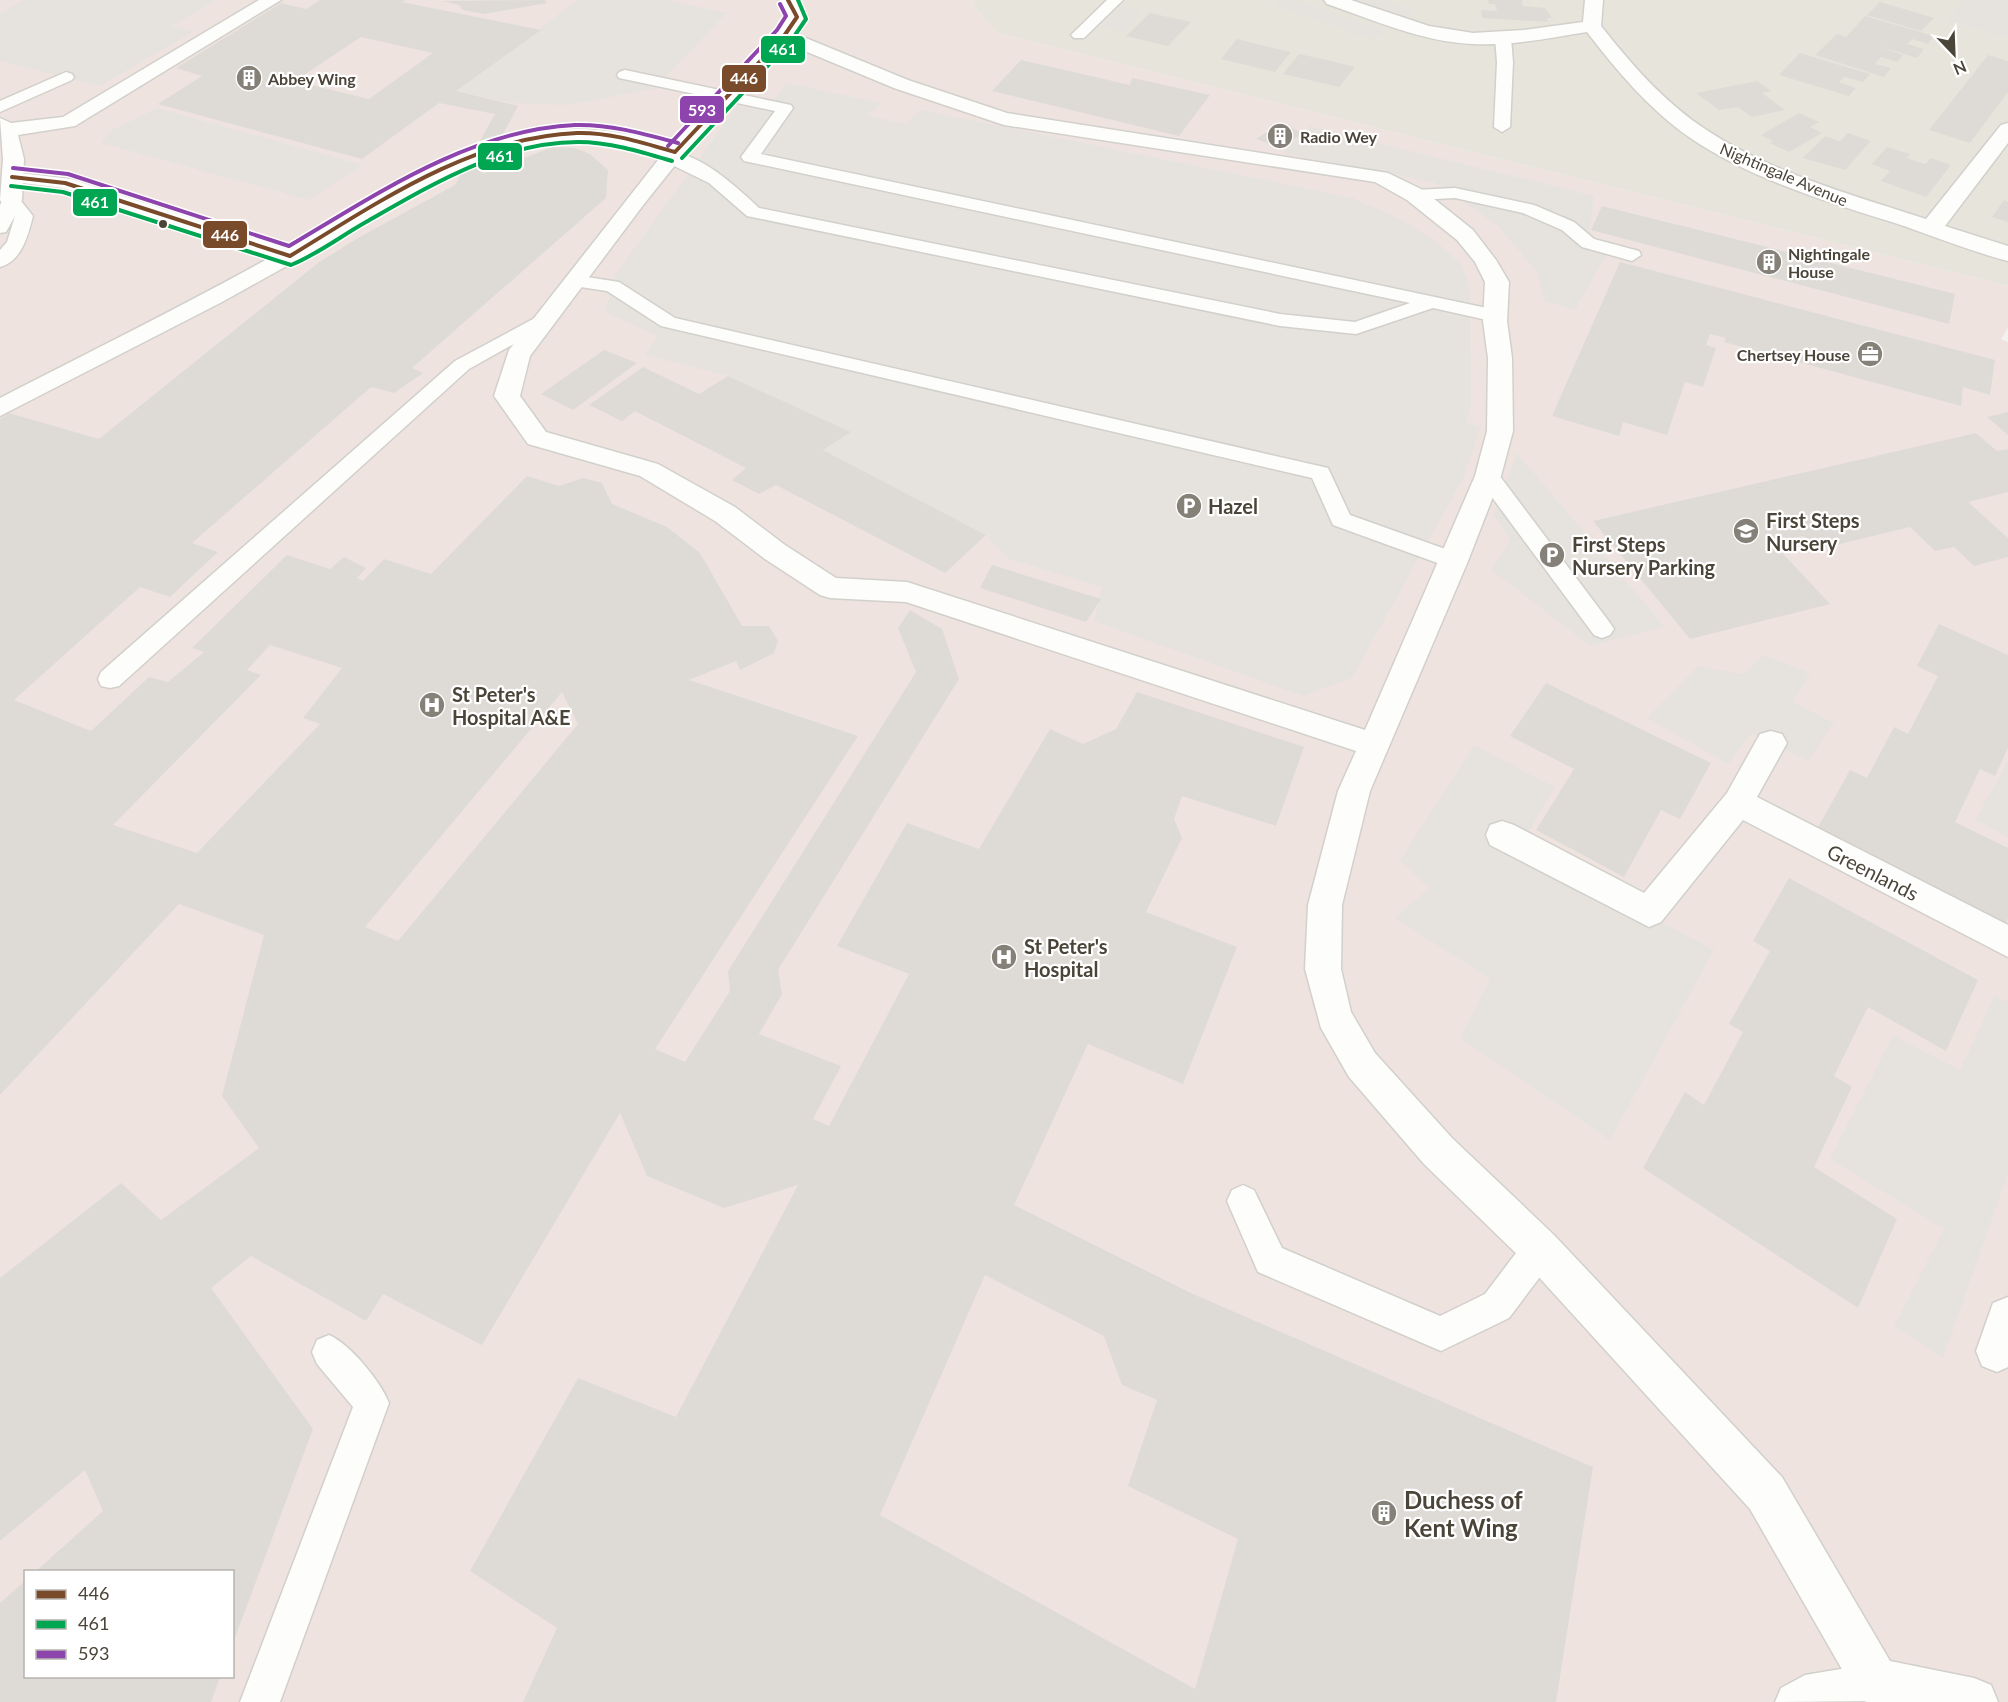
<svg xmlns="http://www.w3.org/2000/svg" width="2008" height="1702" font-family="Lato,sans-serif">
<rect width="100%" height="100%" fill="#f4f2ee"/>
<path fill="#e7e4dc" d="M975,0H2008V286L997,33L972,4Z"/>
<path fill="#eee3df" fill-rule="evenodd" d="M0,0H975L972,4L997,33L2008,286V328L2001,339L2008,342V1702H0ZM26,1572H232V1676H26Z"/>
<path fill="#e6e3df" d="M24,0H210L215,1L172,26L193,32L100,86L0,61V13Z
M578,0H667L727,13L654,89L566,105L511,103L456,91Z
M1281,0H1297L1386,31L1372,40L1273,5Z
M1346,0H1386L1415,10L1402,19Z
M1965,0H2008V38L1947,20Z
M1121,6L1143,12L1123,32L1100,27Z
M787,83L881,103L867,115L905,124L921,110L1353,198L1402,220L1438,243L1462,265L1470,288L1471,404L1466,422L1481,427L1464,477L1352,678L1303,696L1094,621L1102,587L1009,559L986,535L823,450L850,432L728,376L645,355L658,336L605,312L615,275L737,106L764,110Z
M157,108L363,165L309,200L101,143L112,130Z
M1309,126L1594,196L1590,232L1607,254L1575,310L1544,301L1538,273L1497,225L1436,183L1283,153Z
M1517,453L1665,627L1591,646L1491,570L1510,540L1493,515Z
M1764,655L1810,673L1793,702L1834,723L1808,761L1752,733L1728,764L1647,718L1698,666L1743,674Z
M1474,745L1555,787L1520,847L1714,950L1610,1140L1460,1038L1490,979L1395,918L1429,888L1400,860Z
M2008,761V837L1975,820Z
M1995,995L2008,1002V1174L1943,1358L1894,1326L1944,1229L1830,1159L1893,1035L1960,1070Z"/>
<path fill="#dedbd6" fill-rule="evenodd" d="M320,0H405L402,2L541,30L456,91L518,106L482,174L553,147L575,148L590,154L608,170L606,198L412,368L423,373L394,393L371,387L192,543L218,552L170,597L140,587L14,700L91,731L149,677L168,682L204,652L192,648L287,555L330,569L344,557L366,568L357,578L363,581L384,559L431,574L527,476L559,486L583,478L602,483L612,504L667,527L700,553L742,626H769L778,641L774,653L740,670L736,661L689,680L858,736L655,1049L685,1062L730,991L728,971L916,672L898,628L910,610L942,629L959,679L778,970L782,994L759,1034L841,1066L813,1119L829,1126L909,974L837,946L907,823L979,849L1050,729L1083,744L1116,729L1137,692L1304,747L1276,826L1182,796L1174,819L1182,838L1146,912L1237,947L1183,1084L1088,1044L1014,1205L1193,1294L1593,1467L1556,1702H523L557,1628L470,1571L578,1378L676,1417L798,1185L724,1208L647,1176L620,1113L482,1345L383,1294L366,1321L251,1256L211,1288L313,1429L233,1643L232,1572H35L103,1511L85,1470L0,1541V1278L121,1183L161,1220L259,1148L222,1096L264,935L179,904L0,1095V419L9,413L99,439L318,263L358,238L455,185L495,114L439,103L362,159L158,104L202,76L176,68L281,3L306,9ZM361,37L433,53L369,99L295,81ZM270,645L342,668L303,718L320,724L197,853L113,825L261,675L247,670ZM562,692L578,724L398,941L365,927ZM985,1275L1104,1336L1122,1385L1157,1400L1128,1486L1238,1539L1195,1689L880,1515Z
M545,0L547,3L484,14L463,10L459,5L443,1Z
M1488,0H1522L1523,6L1545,8L1552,18H1547L1548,22L1482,18L1481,10L1497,11L1495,4H1489Z
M1880,2L1934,18L1921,31L1867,15Z
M1150,13L1191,22L1168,46L1126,36Z
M1865,16L1934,36L1928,44L1912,39L1907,44L1924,49L1917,58L1878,46L1903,55L1897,62L1881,57L1875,64L1891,68L1884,77L1815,55L1837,34L1846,37Z
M1237,39L1265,46L1291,52L1275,72L1221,59Z
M1800,53L1870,74L1863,82L1844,77L1839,82L1856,88L1849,96L1779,75Z
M1299,54L1327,60L1355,67L1339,87L1283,74Z
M1988,55L2008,61V92L1970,143L1929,130Z
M1021,60L1130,85L1132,78L1210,95L1179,136L992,91Z
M1757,81L1771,91L1762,93L1785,110L1752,117L1738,107L1719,110L1696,93Z
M1799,113L1819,122L1810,127L1822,133L1789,152L1770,143L1773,141L1761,135Z
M1281,123L1303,133L1281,148L1256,139Z
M1848,133L1871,141L1845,170L1803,158L1825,136L1840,141Z
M1887,147L1910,154L1907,158L1925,164L1931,158L1951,165L1926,197L1881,181L1890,171L1872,164Z
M2004,200L2008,202V222L1992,217Z
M1602,206L1955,294L1949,324L1591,230Z
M1620,262L1995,360L1990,395L1963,387L1961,406L1724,342L1726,338L1710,334L1706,345L1716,348L1703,387L1685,382L1667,435L1623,422L1619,436L1552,416Z
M604,350L637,363L573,410L541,394Z
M643,367L699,394L728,376L851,432L823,450L986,535L945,573L776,485L759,494L732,480L746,468L635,411L622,421L589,405Z
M2008,412V435L1987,417Z
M1976,433L1997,451L2008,449V492L1968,502L2008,538V557L1974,566L1954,547L1935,551L1910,527L1815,550L1803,536L1773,543L1830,604L1690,639L1593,521Z
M992,565L1101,599L1086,622L980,588Z
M1939,624L2008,655V748L1995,776L1980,769L1955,822L2008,848V918L2005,926L1817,829L1850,770L1867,778L1894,727L1908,734L1938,676L1917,666Z
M1546,683L1711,763L1680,819L1661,810L1624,877L1536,830L1574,769L1510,736Z
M1789,878L1978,980L1946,1051L1868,1007L1834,1076L1852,1087L1814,1167L1897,1219L1858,1308L1643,1168L1685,1092L1704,1105L1743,1032L1729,1024L1770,951L1753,941Z
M26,1580V1677H220L211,1702H0V1603Z"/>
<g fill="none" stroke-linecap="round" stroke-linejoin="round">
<g stroke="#d2d0cb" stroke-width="3">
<path id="lane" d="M1107,0H1123L1084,38H1074L1071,35L1074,32Z
M1503,33L1511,38L1513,62L1510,127L1502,132L1494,127L1497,62L1495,38Z
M625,70L791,105L793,108L761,154L1496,310L1506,316L1496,322L1433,308L1356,334L1280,326L747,216L709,183L664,161L661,157L664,153C693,146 739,189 759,208L1280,314L1355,322L1410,303L744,161L741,157L775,111L619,78L617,75L619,72Z
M66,72L72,74L74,77L72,80L0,112V101Z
M12,172L71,179L297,252L299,256L290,262L283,260L63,188L6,181L3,177L6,173Z
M1455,188L1534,205L1574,222L1594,239L1639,251L1641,255L1632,261L1582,247L1562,230L1523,213L1455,198L1415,200L1406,195L1415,190Z
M11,195L17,196L33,216C28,235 22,261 0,267V250L7,242L15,216L6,232L0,233V205L5,196Z
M574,275L619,282L675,318L1328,468L1350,515L1462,555L1465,561L1462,567L1454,569L1333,525L1312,478L661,326L607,291L567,285L565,281L567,277Z
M546,312L556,318L553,322L469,369L119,686L110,688L101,686L98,679L101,672L455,361Z
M1488,469L1496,471L1610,623L1614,629L1610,635L1602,638L1594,635L1480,481L1477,476L1480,471Z
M1243,1185L1254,1190L1282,1248L1440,1316L1485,1294L1528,1237L1540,1233L1552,1237L1556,1249L1552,1261L1509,1318L1441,1351L1258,1272L1227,1201L1232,1190Z
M329,1335C350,1344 381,1382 389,1403L280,1702H240L353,1407L317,1364L312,1352L317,1340Z
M1876,1663L1890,1668L1895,1682L1890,1696L1876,1701L1775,1702L1781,1688L1805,1675Z"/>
</g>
<g stroke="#d2d0cb" stroke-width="3">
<path id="street" d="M259,0H281L75,126L18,135L24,159L22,200L19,205H3L0,200L3,159L0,118L11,123L63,117Z
M779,0H797L806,17L796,34L908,80L1007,113L1388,173L1423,190L1473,230L1496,260L1509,282L1507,321L1512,358L1513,431L1501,476L1468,561L1370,791L1342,905L1341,969L1351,1012L1375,1053L1452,1138L1554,1235L1782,1477L1890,1661L1974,1678L1991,1685L1998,1702H1867L1859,1699L1750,1509L1526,1263L1424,1164L1349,1077L1321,1028L1305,969L1308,905L1338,791L1356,751L906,602L830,598L820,595L765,559L715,521L640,476L528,444L494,396L509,350L662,155L620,144L578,140L532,145L501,154L428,187L222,302L0,416V398C93,350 187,304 278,253C358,209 440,149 532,133C580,124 623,131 670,144L690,121L778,33L788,17ZM788,44L894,88L1004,125L1375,182L1407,200L1457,240L1475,262L1485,282L1483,321L1488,358L1487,431L1475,476L1365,730L907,582L836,578L785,545L735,507L658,464L546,432L520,396L530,356L644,204L704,129Z
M1324,0H1351L1429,26L1473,33L1524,30L1583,22L1585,0H1603L1601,26C1631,64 1664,102 1705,129C1771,173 1853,195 1926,219L2001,125L2008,123V143L1945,226L2008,246V261C1973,252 1938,238 1904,226C1832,203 1751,180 1689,137C1649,109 1617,71 1587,32C1549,38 1511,46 1473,44C1422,42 1374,20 1327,4Z
M1771,731L1782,734L1787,743L1757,797L2008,925V957L1743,820L1661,922L1649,927L1490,845L1486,835L1490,825L1502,821L1514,825L1644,893L1727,793L1760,734Z
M2008,1297V1367L1997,1372L1982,1366L1976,1351L1993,1303Z"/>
</g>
<use href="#lane" fill="#fdfdfc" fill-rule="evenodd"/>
<use href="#street" fill="#fdfdfc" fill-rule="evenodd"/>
<g stroke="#fff" stroke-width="7">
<path id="bus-1" d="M675,152L784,36L797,17L788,0
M12,177L65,183L290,256C377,203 472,137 577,133C610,132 643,143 675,152"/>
</g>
<g stroke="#fff" stroke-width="7">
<path id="bus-2" d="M682,158L791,41L806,19L798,0
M11,186L63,192L291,265C318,254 341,236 366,222C431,185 501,142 578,142C610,142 642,152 672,161"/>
</g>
<g stroke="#fff" stroke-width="7">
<path id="bus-3" d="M668,146L777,30L786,16L780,4
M13,168L68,174L289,246C377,194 470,130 575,125C610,124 645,134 678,143"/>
</g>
<use href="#bus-1" stroke="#7a4b2a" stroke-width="4"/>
<use href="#bus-2" stroke="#00a651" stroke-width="4"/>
<use href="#bus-3" stroke="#8e44ad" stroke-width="4"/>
</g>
<defs>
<g id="building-disc" transform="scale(1.35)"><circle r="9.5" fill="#868178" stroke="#fff"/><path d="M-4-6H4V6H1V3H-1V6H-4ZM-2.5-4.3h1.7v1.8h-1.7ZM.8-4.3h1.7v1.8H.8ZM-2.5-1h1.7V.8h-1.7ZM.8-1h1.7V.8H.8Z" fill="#fff"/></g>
<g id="office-disc" transform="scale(1.35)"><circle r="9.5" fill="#868178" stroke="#fff"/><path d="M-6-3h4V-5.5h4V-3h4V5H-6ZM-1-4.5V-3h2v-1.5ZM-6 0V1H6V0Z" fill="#fff"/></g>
<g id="parking-disc" transform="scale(1.35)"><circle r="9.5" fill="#868178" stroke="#fff"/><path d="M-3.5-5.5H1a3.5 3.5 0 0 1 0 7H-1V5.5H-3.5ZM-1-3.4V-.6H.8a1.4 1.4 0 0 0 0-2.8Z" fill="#fff"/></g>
<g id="school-disc" transform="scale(1.35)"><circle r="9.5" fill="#868178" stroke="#fff"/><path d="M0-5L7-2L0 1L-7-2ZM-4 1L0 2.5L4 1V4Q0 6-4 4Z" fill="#fff"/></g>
<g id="hospital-disc" transform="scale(1.35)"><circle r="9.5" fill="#868178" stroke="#fff"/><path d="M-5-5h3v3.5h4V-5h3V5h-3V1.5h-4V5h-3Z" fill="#fff"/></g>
</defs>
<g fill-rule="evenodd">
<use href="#building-disc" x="249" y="78"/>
<use href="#building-disc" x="1280" y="136"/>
<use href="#building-disc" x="1769" y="262"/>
<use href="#office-disc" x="1870" y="354"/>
<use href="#parking-disc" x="1189" y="506"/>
<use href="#school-disc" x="1746" y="531"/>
<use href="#parking-disc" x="1552" y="555"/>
<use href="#hospital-disc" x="432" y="705"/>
<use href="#hospital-disc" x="1004" y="957"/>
<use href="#building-disc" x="1384" y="1513"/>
</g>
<circle fill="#4b4439" stroke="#fff" stroke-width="2" cx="163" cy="224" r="5"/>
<g text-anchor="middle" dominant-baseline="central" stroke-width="4.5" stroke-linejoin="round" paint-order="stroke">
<g font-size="16" font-weight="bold" fill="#4b4439" stroke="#fff" text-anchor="start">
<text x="268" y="78">Abbey Wing</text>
<text x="1300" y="136">Radio Wey</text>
<text x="1788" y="253">Nightingale<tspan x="1788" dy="18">House</tspan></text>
<text x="1850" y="354" text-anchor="end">Chertsey House</text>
</g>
<g font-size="16" fill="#4b4439" stroke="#fff">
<text transform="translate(1784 174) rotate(23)">Nightingale Avenue</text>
</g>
<g font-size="20" font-weight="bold" fill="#4b4439" stroke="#fff" text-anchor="start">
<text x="1208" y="506">Hazel</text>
<text x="1766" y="520">First Steps<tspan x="1766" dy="23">Nursery</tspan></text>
<text x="1572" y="544">First Steps<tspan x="1572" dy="23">Nursery Parking</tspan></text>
<text x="452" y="694">St Peter's<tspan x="452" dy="23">Hospital A&amp;E</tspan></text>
<text x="1024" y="946">St Peter's<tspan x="1024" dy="23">Hospital</tspan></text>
</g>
<g font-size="20" fill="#4b4439" stroke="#fff">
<text transform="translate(1873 872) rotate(27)">Greenlands</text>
</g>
<g font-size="24" font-weight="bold" fill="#4b4439" stroke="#fff" text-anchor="start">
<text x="1404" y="1499">Duchess of<tspan x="1404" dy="28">Kent Wing</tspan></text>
</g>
</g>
<g stroke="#fff" stroke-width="2">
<rect x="760" y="35" width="46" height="29" rx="6" fill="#00a651"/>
<rect x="721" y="64" width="46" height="29" rx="6" fill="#7a4b2a"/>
<rect x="679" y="95" width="46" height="29" rx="6" fill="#8e44ad"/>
<rect x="477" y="142" width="46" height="29" rx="6" fill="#00a651"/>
<rect x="72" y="188" width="46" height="29" rx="6" fill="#00a651"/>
<rect x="202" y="220" width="46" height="29" rx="6" fill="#7a4b2a"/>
</g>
<g font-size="16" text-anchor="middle" font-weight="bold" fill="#fff">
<text x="783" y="55">461</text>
<text x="744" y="84">446</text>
<text x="702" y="116">593</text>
<text x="500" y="162">461</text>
<text x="95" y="208">461</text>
<text x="225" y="241">446</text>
</g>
<rect x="24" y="1570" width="210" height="108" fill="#ffffff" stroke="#b7b4b0" stroke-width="1.5"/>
<rect x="36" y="1590" width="30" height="9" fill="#7a4b2a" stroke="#b7b4b0" stroke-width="1.5"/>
<text x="78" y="1600" font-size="18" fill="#4b4439">446</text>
<rect x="36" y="1620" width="30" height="9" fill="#00a651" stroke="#b7b4b0" stroke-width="1.5"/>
<text x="78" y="1630" font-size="18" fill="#4b4439">461</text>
<rect x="36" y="1650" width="30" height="9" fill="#8e44ad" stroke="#b7b4b0" stroke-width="1.5"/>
<text x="78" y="1660" font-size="18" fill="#4b4439">593</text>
<g transform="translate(1954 54) rotate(157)" stroke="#ffffff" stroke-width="4.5" paint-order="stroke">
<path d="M0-4.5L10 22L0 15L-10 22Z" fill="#4b4439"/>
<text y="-9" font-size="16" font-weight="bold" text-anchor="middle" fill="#4b4439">N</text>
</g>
</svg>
